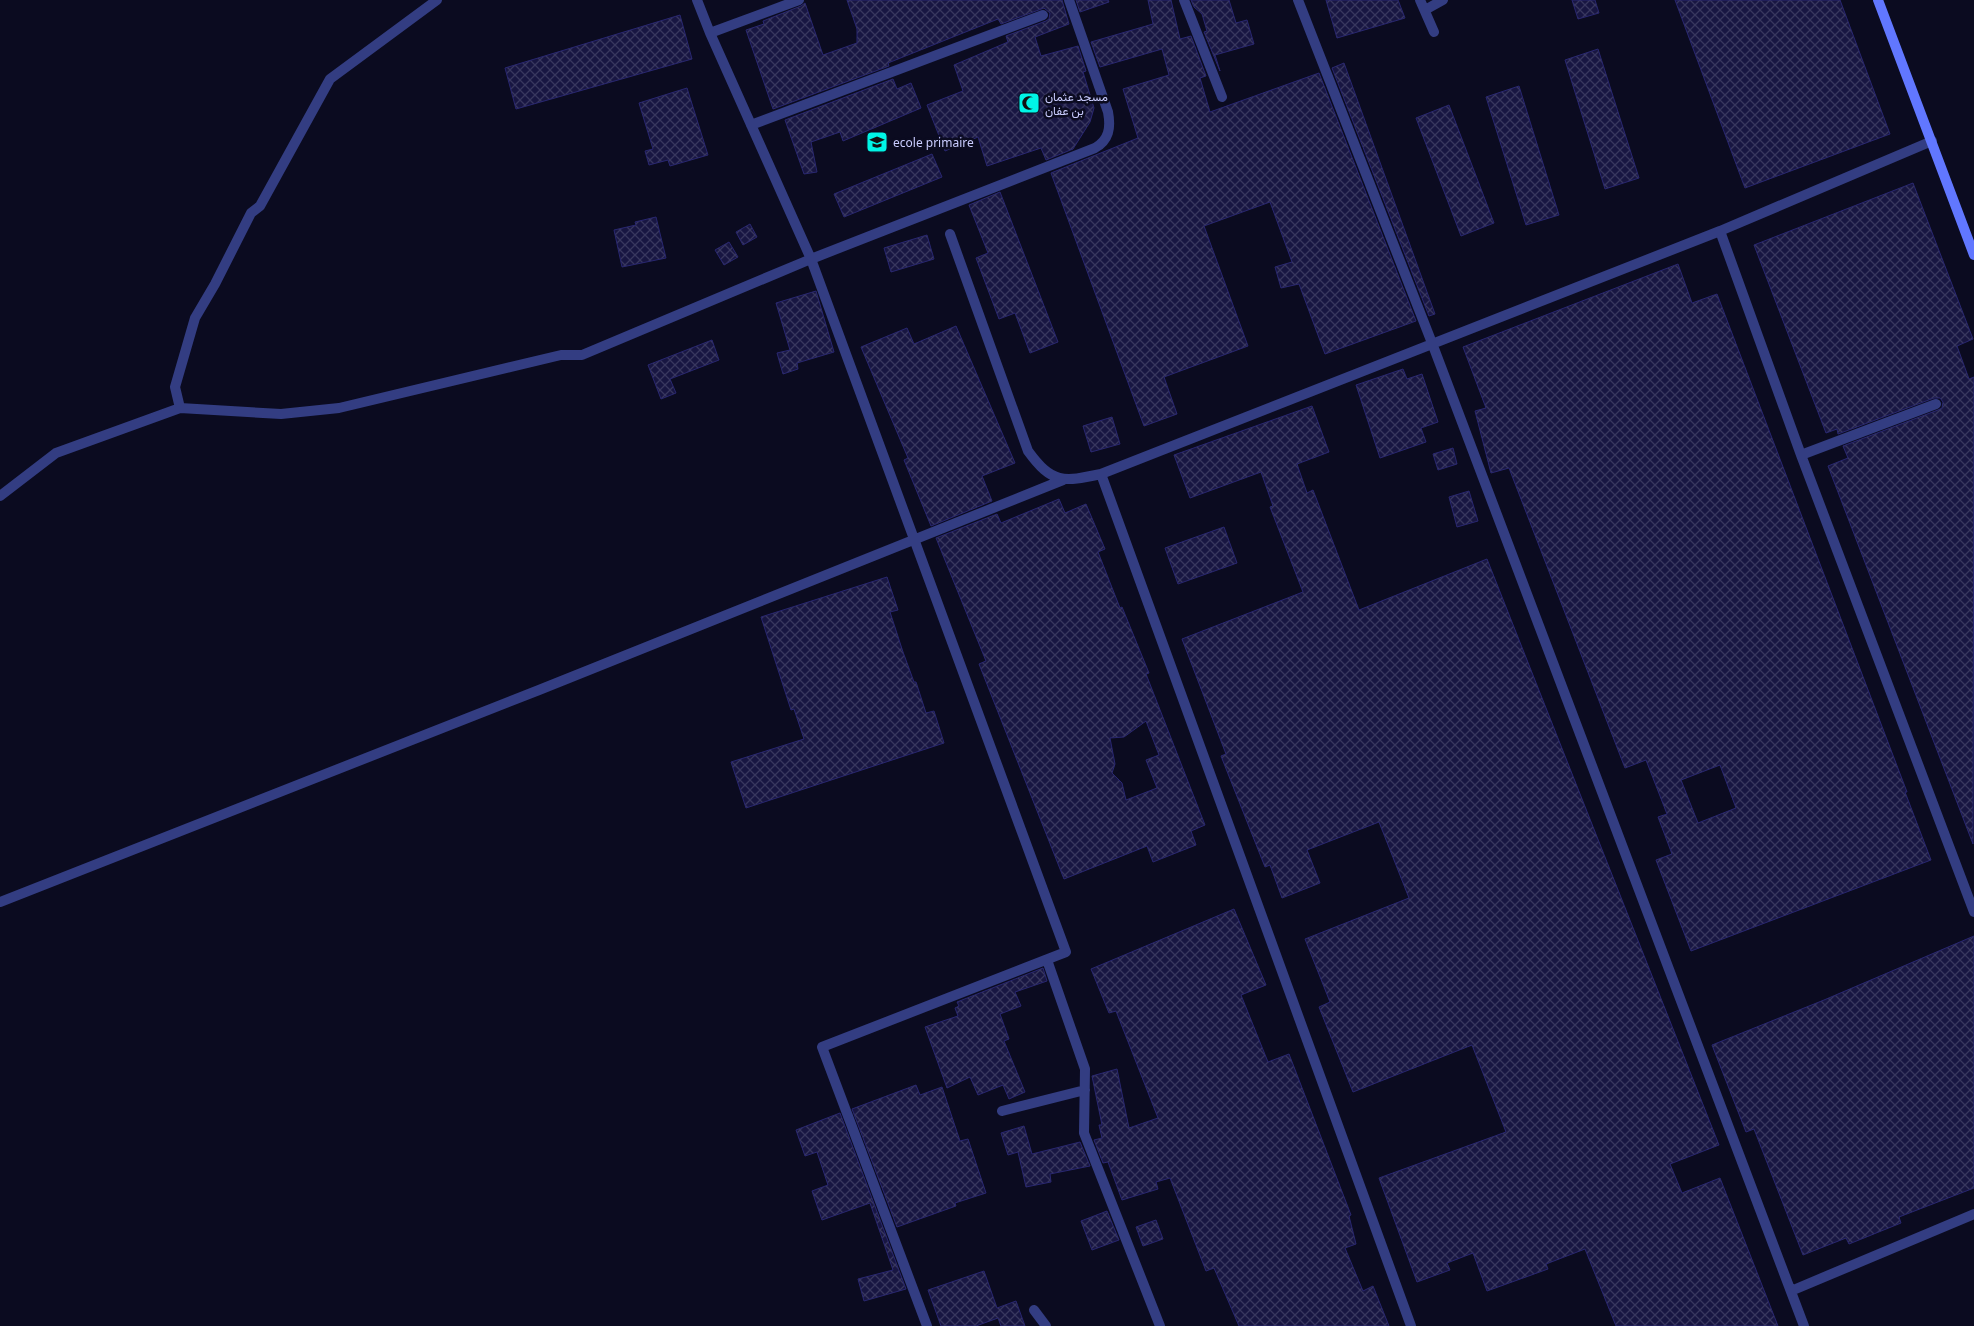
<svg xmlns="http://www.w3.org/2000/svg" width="1974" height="1326" font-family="'Noto Sans',Vazirmatn,sans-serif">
<defs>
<pattern id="building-cross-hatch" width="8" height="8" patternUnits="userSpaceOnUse" patternTransform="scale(1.25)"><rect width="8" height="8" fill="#181642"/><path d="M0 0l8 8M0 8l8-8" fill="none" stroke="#38375e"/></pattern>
</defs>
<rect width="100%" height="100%" fill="#0b0b20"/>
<path fill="url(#building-cross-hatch)" stroke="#292770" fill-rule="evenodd" d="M847,0H1062L1069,24L1035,37L1041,56L1078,46L1086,71L1083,72L1094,108L1090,122L1073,149L1046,160L1041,148L987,166L978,137L945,151L927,105L963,91L954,65L1008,42L1006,36L1046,21L1049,19L1050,13L1044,8L1001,24L998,19L888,63L889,66L773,109L746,30L764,24L763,21L801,6L805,3L823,55L857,43V29Z
M1076,0H1108L1109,2L1080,12Z
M1148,0H1171L1180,39L1191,36L1206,76L1200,78L1210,112L1319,73L1416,321L1325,354L1299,284L1281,288L1275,267L1292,262L1270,202L1204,226L1248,346L1164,377L1177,414L1144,426L1051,173L1138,138L1123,89L1169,75L1162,49L1100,67L1091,42L1153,24Z
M1191,0H1229L1236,23L1247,20L1254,44L1215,55L1220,71L1204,32L1207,31L1202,14L1194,7Z
M1326,0H1398L1405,18L1337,38Z
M1572,0H1595L1599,13L1578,19Z
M1675,0H1840L1890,134L1745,188Z
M680,15L692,59L516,109L505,68Z
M1598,49L1639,178L1605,189L1565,60Z
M1344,63L1435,314L1429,316L1332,68Z
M893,79L897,89L911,83L921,108L843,141L840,132L811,142L817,172L804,174L785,120Z
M1519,86L1559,215L1526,225L1486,97Z
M687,88L708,155L670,166L668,160L649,165L645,151L653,149L639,103Z
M1449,105L1494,223L1461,236L1416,118Z
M932,154L942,177L844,217L834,194Z
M1913,183L1973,339L1957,346L1969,379L1974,377L1973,844L1828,466L1848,458L1843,446L1938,410L1942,408L1943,402L1940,398H1934L1838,434L1837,429L1826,433L1754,245Z
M1000,192L1058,342L1030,353L1015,313L999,319L976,258L988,253L969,205Z
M656,217L666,258L622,267L614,230L636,225L635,222Z
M750,224L757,237L743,245L736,232Z
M927,235L934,259L891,272L884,248Z
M729,242L738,257L724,265L715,250Z
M1678,264L1692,303L1717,294L1907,792H1905L1931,860L1691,951L1656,860L1672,854L1658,817L1667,814L1646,760L1625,768L1509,468L1491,473L1475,411L1486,408L1463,347ZM1720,765L1736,808L1698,823L1681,780Z
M816,291L834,352L797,363L798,369L783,374L777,353L790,350L776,303Z
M956,326L1015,463L982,476L992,501L931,526L904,460L908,458L861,347L907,328L914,344Z
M712,340L719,360L670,379L676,393L661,399L648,365Z
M1403,369L1407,379L1422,374L1438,422L1421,428L1426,442L1380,458L1356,385Z
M1312,406L1329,452L1297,464L1307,493L1313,490L1359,610L1487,559L1719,1145L1670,1164L1682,1193L1720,1178L1778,1326H1616L1585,1249L1546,1264L1548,1269L1487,1291L1473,1253L1447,1263L1450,1270L1417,1282L1379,1178L1506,1132L1472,1045L1353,1092L1319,1007L1330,1002L1305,939L1409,898L1379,822L1307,850L1320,883L1282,898L1270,865L1265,867L1221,756L1226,754L1182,639L1303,592L1270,507L1273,506L1261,472L1190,498L1174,455Z
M1112,417L1120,444L1091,452L1083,426Z
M1453,448L1457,464L1438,470L1433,454Z
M1469,491L1478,521L1457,527L1449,497Z
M1059,499L1065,513L1086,504L1105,549L1098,552L1120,608L1122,607L1149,673L1146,674L1205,825L1191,831L1196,845L1153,862L1147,846L1064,879L979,664L986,661L936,538L997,514L1001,523ZM1146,721L1159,755L1146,760L1157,788L1126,800L1122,783L1112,773L1115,764L1110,738L1124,737Z
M1224,527L1237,563L1178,584L1165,548Z
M887,577L898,610L890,612L903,652L914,682H916L926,713L934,711L944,743L746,808L731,762L804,739L794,709L791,710L761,617Z
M1234,909L1266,985L1241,995L1268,1062L1289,1054L1351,1215L1349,1216L1356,1244L1345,1248L1363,1291L1373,1286L1389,1326H1239L1214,1268L1206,1271L1170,1178L1156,1182L1158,1189L1122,1200L1108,1162L1103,1163L1094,1140L1102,1138L1099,1125H1102L1092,1076L1117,1069L1129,1128L1158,1118L1116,1011L1109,1013L1091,969Z
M1974,936V1188L1899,1217L1901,1223L1849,1244L1846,1238L1803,1255L1754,1129L1746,1132L1712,1045L1824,1000Z
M1043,968L1047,981L1015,992L1021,1006L1000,1014L1009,1039L1004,1041L1025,1092L1009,1099L1003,1085L978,1095L970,1077L947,1088L925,1027L958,1016L955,1008L959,1006L957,1002Z
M916,1085L920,1095L942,1087L960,1141L968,1139L986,1193L955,1203L956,1206L897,1227L852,1109Z
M840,1113L906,1289L864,1301L858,1279L893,1270L870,1203L822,1220L812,1191L828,1185L817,1152L805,1156L796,1130Z
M1024,1126L1032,1154L1080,1142L1090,1166L1050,1174L1051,1182L1026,1187L1018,1152L1008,1155L1001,1133Z
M1107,1211L1119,1240L1092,1250L1081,1221Z
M1156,1220L1163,1239L1143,1246L1136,1227Z
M984,1271L997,1308L1016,1301L1025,1326H1001L998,1318L976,1326H941L928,1290Z"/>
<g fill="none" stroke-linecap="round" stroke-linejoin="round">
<path stroke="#333d82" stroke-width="10" d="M697,0L710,33L811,259L1095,148C1109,140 1111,128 1108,112L1069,0
M1184,0L1222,97
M1298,0L1432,343L1804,1326
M1420,0L1434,32
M1425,10L1443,0
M710,33L799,0
M751,125L1043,15
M1720,231L1801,455L1974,912
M950,234L1028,451C1052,484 1063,482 1101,474L1720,231L1932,141
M180,408L175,387L195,318L215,284L251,213L260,206L330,79L437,0
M1801,455L1936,404
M1101,474L1411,1326
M0,496L56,453L180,408L281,414L339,408L561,355H582L811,259L1066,952L822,1047L927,1326
M0,902L539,690L1063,480
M1047,960L1085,1069L1084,1133L1160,1326
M1002,1111L1085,1090
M1791,1291L1974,1214
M1034,1310L1046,1326"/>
<path stroke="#6177ff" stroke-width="10" d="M1878,0L1974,255"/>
</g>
<defs>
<g id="mosque-square" transform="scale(1.125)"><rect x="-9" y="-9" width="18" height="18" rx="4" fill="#00f5e6" stroke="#0b0b20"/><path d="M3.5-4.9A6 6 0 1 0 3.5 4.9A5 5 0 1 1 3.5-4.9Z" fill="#111"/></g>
<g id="school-square" transform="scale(1.125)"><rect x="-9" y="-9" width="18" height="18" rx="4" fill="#00f5e6" stroke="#0b0b20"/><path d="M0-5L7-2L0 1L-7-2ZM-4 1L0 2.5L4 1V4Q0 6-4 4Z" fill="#111"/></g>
</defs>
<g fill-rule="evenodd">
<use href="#mosque-square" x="1029" y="103"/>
<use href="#school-square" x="877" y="142"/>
</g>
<g text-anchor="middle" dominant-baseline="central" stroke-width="5" stroke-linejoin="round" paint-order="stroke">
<g font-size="12" fill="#cacdff" stroke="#0b0b20" text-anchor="start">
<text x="1045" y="96">مسجد عثمان<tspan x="1045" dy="14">بن عفان</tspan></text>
<text x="893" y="142">ecole primaire</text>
</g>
</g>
</svg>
